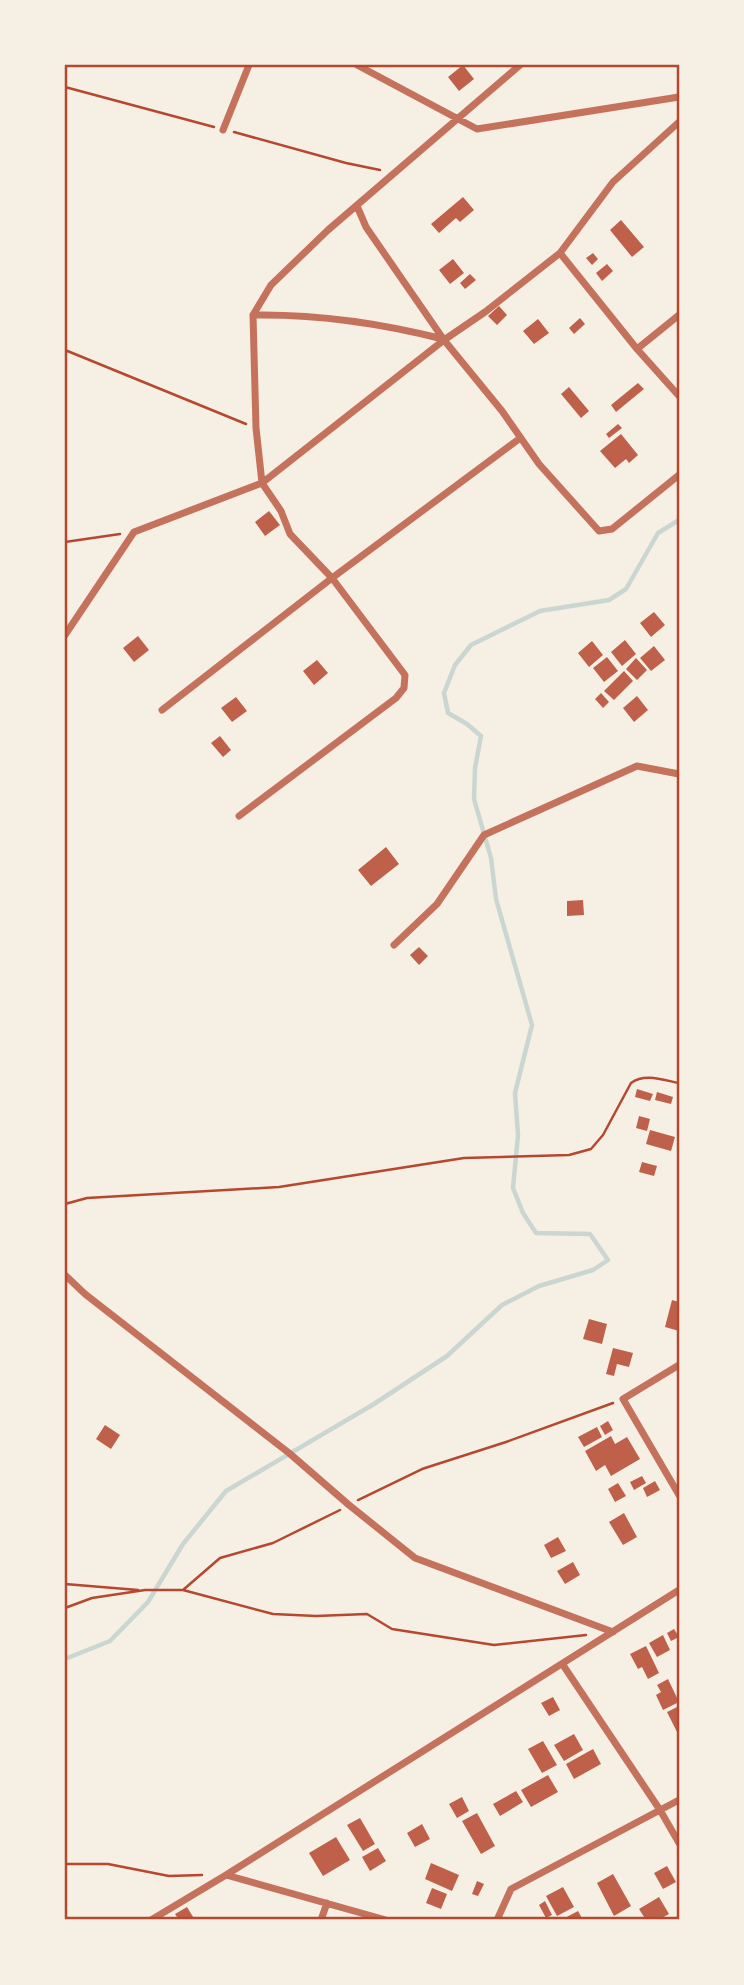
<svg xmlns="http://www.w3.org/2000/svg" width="744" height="1985" font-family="'DM Sans',sans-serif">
<rect width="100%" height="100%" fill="#f6efe4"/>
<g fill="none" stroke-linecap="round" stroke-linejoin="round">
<path stroke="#c9d6d2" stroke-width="4.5" d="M65,1659L110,1641L148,1602L183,1544L226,1491L374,1404L447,1356L502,1305L539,1286L593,1270L608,1260L590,1234L536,1233L523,1213L513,1188L518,1135L515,1093L532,1025L496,899L491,858L474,799L475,768L481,736L467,724L448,713L444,693L455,665L471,645L540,611L609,600L626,589L658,533L679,520"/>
</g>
<path fill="#bf614a" d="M463,65L474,79L459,91L448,77Z
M463,197L474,210L460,222L456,218L439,233L431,224Z
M621,220L644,247L632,257L610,230Z
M593,253L598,259L592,265L586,258Z
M453,259L464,273L450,284L439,270Z
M607,264L613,271L602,281L596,273Z
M470,274L476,280L465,289L460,283Z
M499,306L507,315L497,325L488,316Z
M580,318L585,324L574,334L569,328Z
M538,319L549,333L534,344L523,331Z
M638,383L644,389L616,412L611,405Z
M569,387L589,411L581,418L561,394Z
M618,424L622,428L609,438L606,434Z
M621,434L638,455L629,463L626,459L615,468L600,451Z
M269,511L280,525L265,536L255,522Z
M654,612L665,625L651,637L640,623Z
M138,636L149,650L134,662L123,648Z
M625,640L636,654L622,666L611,652Z
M592,641L603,655L589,667L578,653Z
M654,646L665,660L651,671L640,658Z
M607,657L618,671L604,682L593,668Z
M636,658L647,670L637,680L626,669Z
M317,660L328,673L314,685L303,671Z
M624,671L633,681L614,700L604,691Z
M601,693L609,702L603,708L595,699Z
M637,696L648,710L634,722L623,708Z
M236,697L247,711L232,722L221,708Z
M220,736L231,750L223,757L211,743Z
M386,847L399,864L371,886L358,870Z
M583,900L584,915L567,916V901Z
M419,947L428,956L419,965L410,955Z
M637,1089L653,1094L650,1101L635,1097Z
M657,1092L673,1097L671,1104L655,1100Z
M639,1116L650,1119L647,1131L636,1128Z
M650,1130L675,1137L671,1151L646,1144Z
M642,1162L657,1166L654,1176L639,1172Z
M672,1300L679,1302V1331L665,1327Z
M589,1319L607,1324L602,1344L583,1339Z
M613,1348L633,1353L629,1367L617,1364L614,1376L606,1374Z
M608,1421L613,1430L605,1435L600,1426Z
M105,1425L120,1435L111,1449L96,1439Z
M597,1427L602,1437L584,1447L578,1437Z
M611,1436L615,1444L627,1437L640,1459L611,1476L605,1465L596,1471L585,1451Z
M642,1476L646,1483L634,1490L630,1482Z
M655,1481L660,1490L647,1497L643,1488Z
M618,1483L626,1496L615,1502L608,1489Z
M624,1513L637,1537L623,1545L609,1522Z
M558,1537L566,1551L551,1558L544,1545Z
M573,1562L580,1575L565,1584L557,1571Z
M674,1629L679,1637L671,1641L667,1633Z
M663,1635L670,1650L657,1657L649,1643Z
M646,1646L659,1673L648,1679L642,1667L638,1669L630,1654Z
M668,1679L679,1702L663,1710L656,1695L661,1692L657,1685Z
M553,1697L560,1710L549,1716L541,1703Z
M679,1706V1736L667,1712Z
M574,1734L583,1750L564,1761L554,1745Z
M543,1741L557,1765L542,1773L528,1749Z
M593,1749L601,1764L574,1779L566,1764Z
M548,1775L558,1792L531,1807L521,1790Z
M516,1791L523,1802L500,1816L493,1804Z
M462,1797L469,1811L457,1818L449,1804Z
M477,1813L495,1846L481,1854L462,1821Z
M360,1818L375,1844L363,1851L347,1825Z
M422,1824L430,1839L415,1847L407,1833Z
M336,1837L350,1860L323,1876L309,1853Z
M378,1848L386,1861L370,1871L362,1857Z
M431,1863L459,1875L452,1891L425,1879Z
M667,1866L676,1882L663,1889L654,1873Z
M613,1874L631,1906L614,1916L597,1883Z
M477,1881L484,1884L478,1896L472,1894Z
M563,1887L574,1907L557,1916L546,1896Z
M432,1888L447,1894L441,1909L426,1903Z
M659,1897L669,1914L658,1920H646L639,1909Z
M545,1901L552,1915L546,1918L539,1905Z
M187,1907L195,1920H179L175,1914Z
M578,1911L583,1920H561Z"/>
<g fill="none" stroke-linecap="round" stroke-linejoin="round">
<path stroke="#b5482f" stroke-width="2.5" d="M65,87L214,127
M234,132L346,163L380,170
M65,350L246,424
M65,542L120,534
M65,1204L87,1198L279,1187L464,1158L569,1155L591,1149L603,1135L631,1083C645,1073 663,1080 679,1083
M358,1500L422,1469L506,1442L613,1403
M65,1584L138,1590
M183,1590L220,1558L273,1543L340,1510
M65,1608L92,1598L145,1590H183L273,1614L316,1616L367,1614L392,1629L494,1645L586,1635
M65,1864H108L169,1876L202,1875"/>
<path stroke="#c5725c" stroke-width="7" d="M357,65L477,129L679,97
M223,130L249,65
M357,206L366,227L444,340L502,411L539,464L599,531L612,529L679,475
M560,253L637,349L679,396
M253,315C318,314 380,323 443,339
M637,349L679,315
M65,635L134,532L262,483L444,340L485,312L560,253L613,182L679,122
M162,710L332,578L519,439
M239,816L396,698L404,688L405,675L332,578L290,534L281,511L262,483L256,428L253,315L271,285L328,230L520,65
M394,945L437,904L484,835L637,766L679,774
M65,1275L85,1294L289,1453L349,1505L415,1558L613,1632
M679,1365L623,1399L679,1495
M563,1665L660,1810L679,1843
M151,1920L226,1875
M321,1920L327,1903
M386,1920L226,1875L679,1590
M497,1920L511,1889L679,1800"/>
</g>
<rect width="744" height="1985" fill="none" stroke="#f6efe4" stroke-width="133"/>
<rect x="66" y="66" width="612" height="1852" fill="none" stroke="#b5482f" stroke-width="2.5"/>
</svg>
